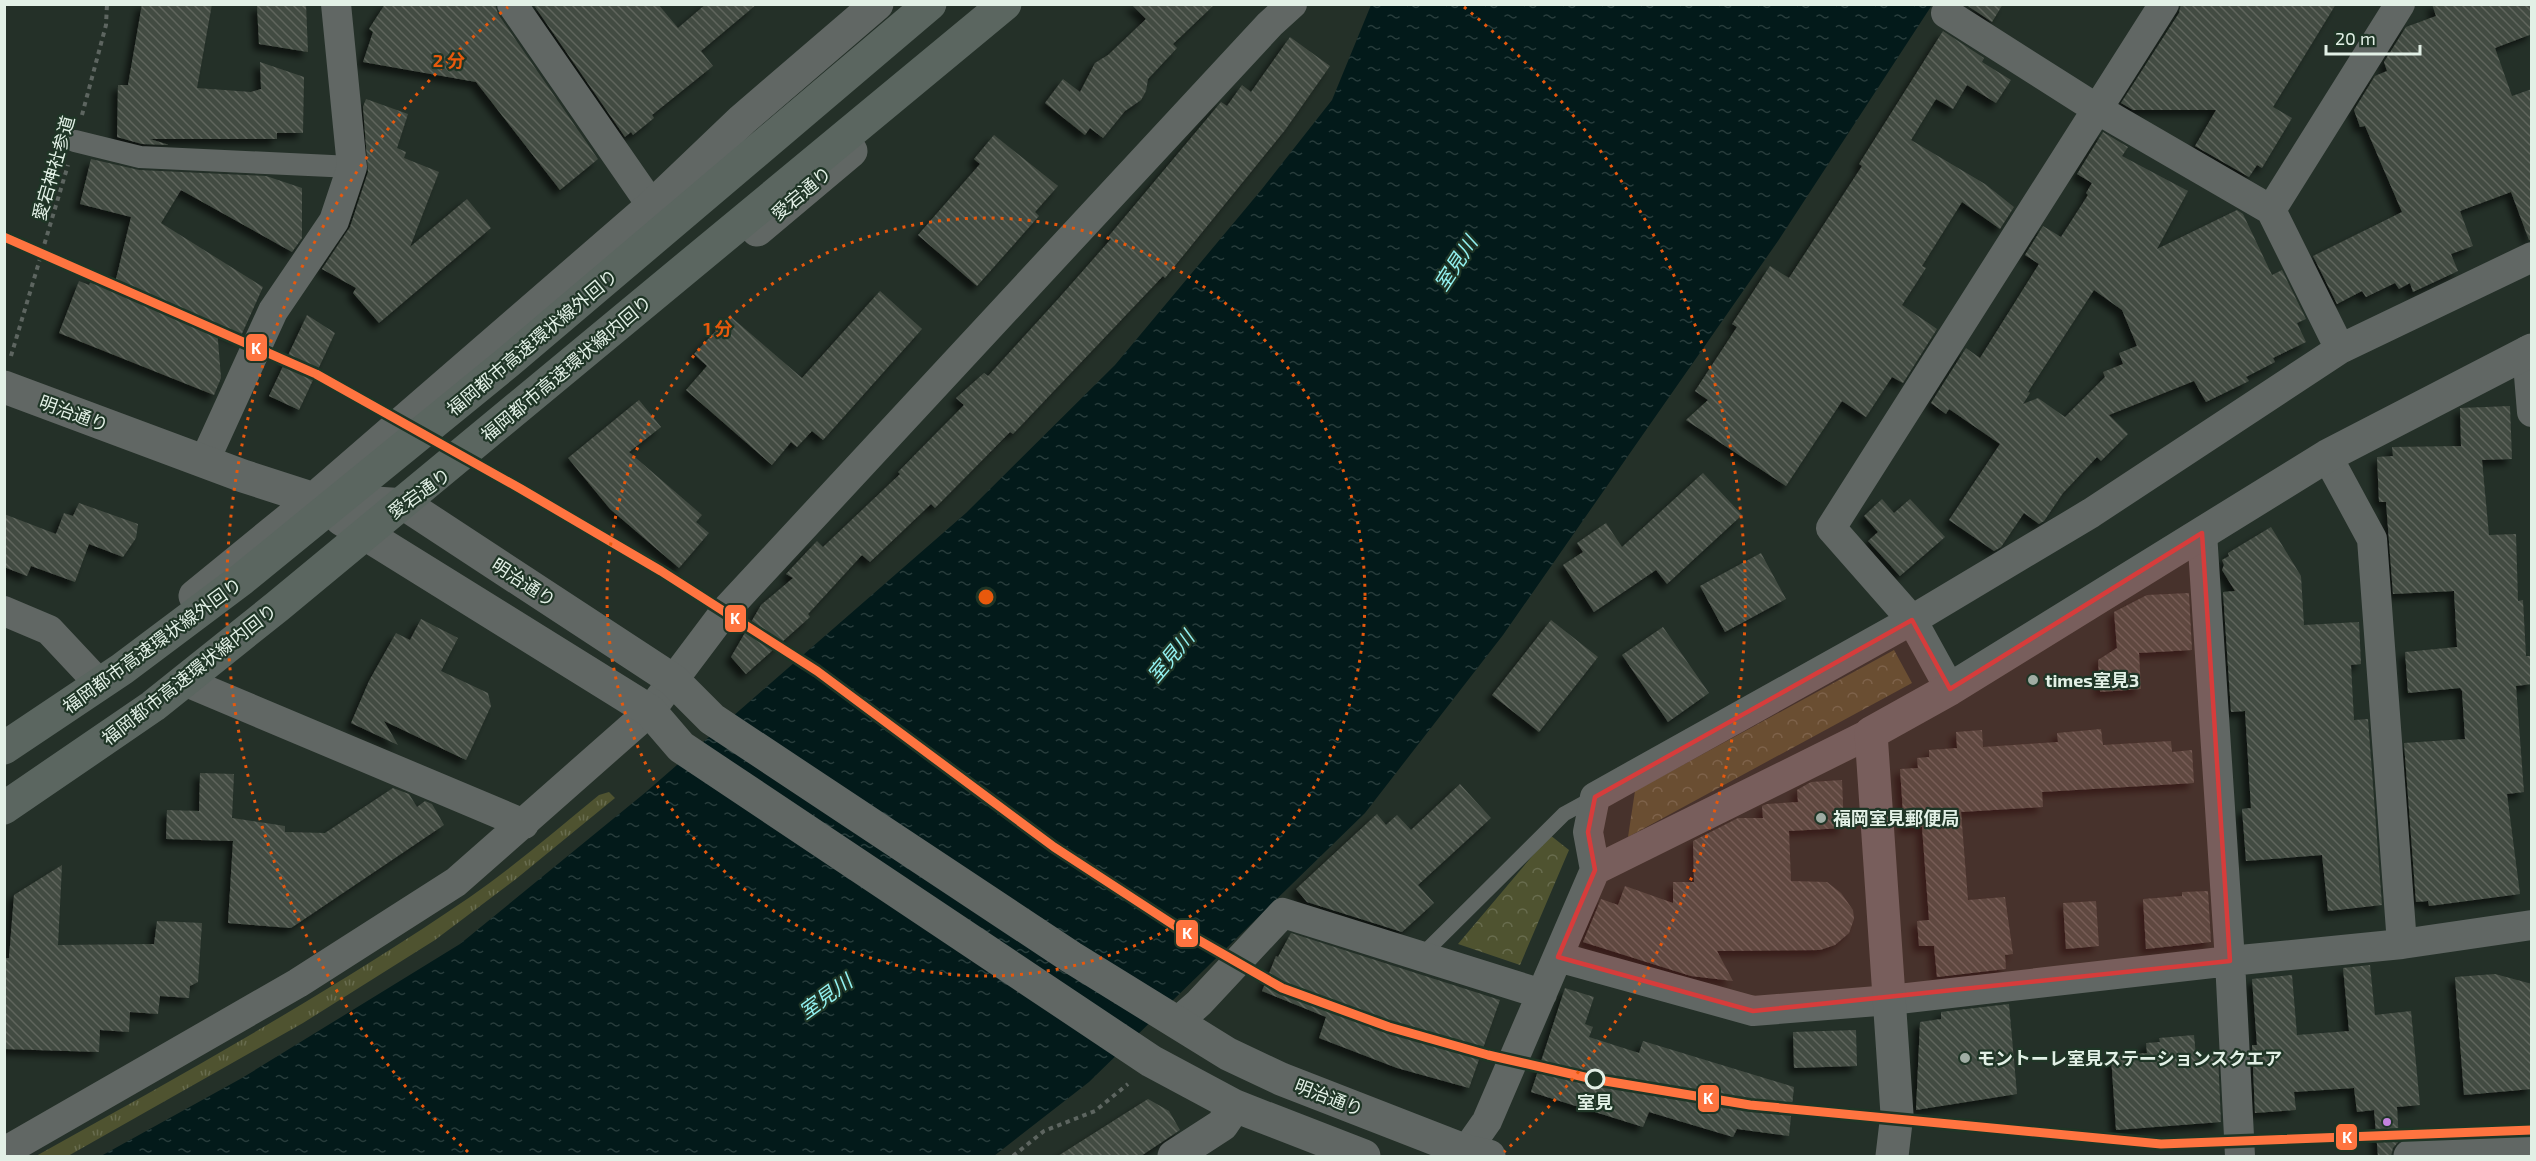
<svg xmlns="http://www.w3.org/2000/svg" width="2536" height="1161" font-family="'Exo 2','Noto Sans JP',sans-serif">
<defs>
<pattern id="grass-tufts" width="24" height="20" patternUnits="userSpaceOnUse" patternTransform="scale(1.5)"><rect width="24" height="20" fill="#4f5330"/><path d="M3 7l-1-3M5 7V3M7 7l1-3M15 17l-1-3M17 17v-4M19 17l1-3" fill="none" stroke="#686c4e"/></pattern>
<pattern id="park-crowns" width="20" height="18" patternUnits="userSpaceOnUse" patternTransform="scale(1.5)"><rect width="20" height="18" fill="#4f5330"/><path d="M2 6a3 3 0 1 1 6 0M12 15a3 3 0 1 1 6 0" fill="none" stroke="#686c4e"/></pattern>
<pattern id="water-ripples" width="26" height="14" patternUnits="userSpaceOnUse" patternTransform="scale(1.5)"><rect width="26" height="14" fill="#031a1a"/><path d="M2 4q2-2 4 0t4 0M15 11q2-2 4 0t4 0" fill="none" stroke="#273c3b"/></pattern>
<pattern id="building-back-hatch" width="6" height="6" patternUnits="userSpaceOnUse" patternTransform="scale(1.5)"><rect width="6" height="6" fill="#434b42"/><path d="M-1 5l2 2M0 0l6 6M5-1l2 2" fill="none" stroke="#5e655d"/></pattern>
<filter id="shadow"><feDropShadow dx="-5.5" dy="5.5" stdDeviation="3" flood-color="#0009"/></filter>
</defs>
<rect width="100%" height="100%" fill="#243028"/>
<path fill="url(#grass-tufts)" d="M609,792L615,798L516,879L435,940L303,1023L68,1156H36C183,1074 331,992 470,897C515,866 557,829 599,795Z"/>
<path fill="url(#park-crowns)" d="M1894,650L1912,683L1628,837L1635,791Z
M1550,835L1569,850L1520,965L1458,944Z"/>
<path fill="url(#water-ripples)" d="M1371,5H1932L1778,241L1503,635L1365,813L1089,1082L994,1156H101L242,1078L460,944L646,792L966,513L1115,365L1262,189L1332,100Z"/>
<path fill="url(#building-back-hatch)" fill-rule="evenodd" filter="url(#shadow)" d="M142,4H212L197,88L251,92L261,89L260,62L304,77L303,133H277V139H150L169,145L142,144L117,137L118,85H128Z
M306,4L308,52L259,44L257,6Z
M385,4H495L498,14L598,159L560,190L476,82L363,62L373,32L369,29Z
M533,4H658L678,28L706,4H757L701,51L713,66L652,115L654,118L633,135L631,132L625,137Z
M1131,4H1215L1173,44L1177,48L1148,79L1146,91L1141,100L1125,111L1103,138L1090,128L1085,135L1045,103L1063,79L1080,92L1095,63L1108,55L1146,19Z
M1965,4H2003L1992,22Z
M2181,4H2336L2273,107L2292,118L2262,168L2257,165L2249,177L2195,146L2216,110H2133L2121,103L2179,13Z
M2432,4H2532V34L2495,48L2512,96L2532,89V240H2529L2511,192L2460,211L2473,246L2451,254L2458,271L2413,292L2410,283L2399,289L2395,283L2366,297L2362,291L2337,304L2313,256L2402,212L2365,126L2360,127L2354,110L2375,76L2387,71L2384,62L2406,27L2436,16Z
M1943,31L1984,58L1982,62L2011,80L1996,103L1967,85L1953,109L1936,99L1911,140L1985,184L2014,207L2000,229L1962,202L1922,266L1926,268L1902,305L1937,329L1903,383L1892,377L1866,417L1842,401L1786,486L1686,420L1708,400L1695,391L1737,327L1732,324L1770,266L1789,278L1862,166L1859,164Z
M1290,37L1330,66L1285,130L1165,278L1163,276L1013,434L1010,432L935,508L931,504L870,562L862,555L808,614L810,617L746,674L731,657L761,605L793,578L786,574L817,541L823,547L900,474L898,472L964,405L956,398L984,373L988,376L1059,298L1111,239L1108,237L1221,102L1227,106L1242,85L1251,92Z
M366,99L408,114L397,148L406,152L404,158L439,172L410,247L467,199L491,228L379,323L353,293L356,288L322,269L350,227L368,172L363,107Z
M2103,132L2128,147L2122,156L2188,191L2157,249L2237,210L2243,214L2272,275L2282,270L2306,319L2297,323L2306,342L2273,358L2275,362L2246,377L2249,381L2206,402L2194,381L2109,415L2128,434L2101,461L2097,457L2063,493L2044,521L2039,524L2024,513L2001,547L1994,551L1949,520L2000,444L1949,409L1946,414L1931,403L1966,348L1980,358L2039,264L2025,255L2043,226L2061,237L2088,195L2086,193L2092,183L2077,174ZM2094,290L2122,310L2137,346L2119,353L2123,364L2103,372L2105,377L2065,417L2038,398L2023,404L2030,393L2028,392Z
M994,135L1058,186L1035,212L1039,216L977,286L918,235L980,164L974,159Z
M91,159L139,170L266,176L302,188V238L292,252L181,190L161,223L263,287L240,338L217,328L221,378L214,395L59,333L79,281L89,285L92,278L114,287L131,217L80,204Z
M880,291L922,329L823,440L812,431L797,447L791,442L772,465L686,390L707,366L694,354L730,316L802,378Z
M307,315L335,333L299,410L269,396Z
M639,400L661,427L629,452L702,515L696,522L709,533L679,568L610,509L568,458Z
M2510,406L2512,459L2482,460L2489,535L2516,534L2518,601L2523,600L2526,656H2532V684L2516,686L2524,792L2507,794L2520,894L2429,906L2428,901L2416,902L2404,743L2465,739L2462,691L2460,688L2408,693L2405,652L2457,647L2454,591L2393,594L2386,502H2379L2377,457L2393,456L2392,447L2461,446L2460,408Z
M1703,473L1742,515L1667,584L1656,570L1594,612L1563,565L1583,552L1577,543L1606,523L1622,547Z
M1882,499L1894,513L1910,499L1945,537L1900,576L1868,541L1878,532L1864,516Z
M79,503L138,524L136,538L123,557L89,544L75,582L31,566L27,576L4,567V514L56,534L64,513L73,516Z
M2271,527L2301,576L2304,625L2359,622L2361,664L2351,665L2354,720L2368,719L2382,905L2328,911L2322,855L2246,861L2242,809L2251,808L2245,711L2231,712L2223,592L2235,591L2222,570L2224,565L2222,560L2229,556L2228,553Z
M1761,553L1786,599L1725,632L1700,586Z
M2189,593L2192,650L2139,653L2141,689L2100,692L2098,660L2117,648L2114,612L2147,595Z
M421,619L458,638L441,671L488,693L491,706L466,760L384,721L398,745L351,723L369,681L396,633L410,640Z
M1551,620L1598,657L1539,732L1492,695Z
M1663,627L1709,693L1668,722L1622,655Z
M2101,729L2103,745L2171,741L2172,752L2192,750L2194,783L2042,792L2043,807L1961,812L1968,900L2005,897L2013,954L2005,955L2006,969L1937,977L1934,946H1919L1917,921L1929,920L1922,827L1904,828L1900,769L1918,768L1917,758L1929,757V750L1957,748L1956,732L1982,730L1983,747L2058,742L2057,733Z
M200,773L234,774L232,818L285,826V832L325,833L393,788L409,794L417,807L425,801L432,804L444,825L291,928L228,923L233,841L166,839L167,810L199,811Z
M1842,780L1844,828L1789,831L1791,881L1827,882L1841,893L1853,910L1854,919L1849,933L1835,945L1820,950L1717,951L1733,981L1691,976L1583,942L1601,899L1618,905L1625,886L1673,903V882H1694L1693,841L1738,818H1763L1762,806L1767,804L1798,802L1797,790L1811,782Z
M1460,784L1491,818L1418,885L1434,903L1402,932L1307,902L1296,889L1377,814L1386,825L1397,815L1411,830Z
M62,865L58,945L154,944L157,921L202,923L198,982L190,986L189,998L160,996L158,1014L130,1012L129,1032L100,1030L99,1052L4,1049V958H9L14,895Z
M2208,891L2211,942L2146,949L2143,899L2182,896V892Z
M2096,901L2099,946L2066,949L2063,903Z
M1291,933L1500,1000L1469,1088L1397,1068L1319,1038L1326,1017L1262,991L1276,956L1278,957Z
M2370,965L2375,1015L2411,1011L2420,1105L2397,1107L2399,1141L2393,1148L2391,1156H2378L2374,1110L2357,1112L2354,1088L2294,1092L2296,1110L2255,1113L2252,1045H2257L2252,979L2292,975L2297,1035L2349,1031L2343,968Z
M2495,974L2532,984V1089L2464,1095L2455,977Z
M1565,988L1594,997L1585,1024L1593,1027L1589,1037L1639,1053L1643,1041L1794,1087L1789,1136L1737,1129L1733,1137L1649,1112L1643,1127L1531,1092Z
M2009,1004L2017,1094L1916,1110L1920,1022L1941,1019V1012Z
M1856,1030L1857,1066L1794,1068L1793,1032Z
M2194,1035L2196,1056L2218,1055L2221,1122L2116,1130L2111,1056L2147,1053L2146,1043L2160,1042L2159,1038Z
M1148,1099L1169,1111L1180,1130L1141,1156H1058Z"/>
<g fill="none" stroke-linecap="round" stroke-linejoin="round">
<path stroke="#5d6560" stroke-width="4" stroke-dasharray="4.5 4.5" stroke-linecap="butt" d="M82,115L106,25L107,4
M11,356L68,165
M1013,1156L1044,1131L1095,1111L1128,1084"/>
<path stroke="#616764" stroke-width="15" d="M1421,956L1564,814L1595,797"/>
<path stroke="#616764" stroke-width="22" d="M75,141L140,157L352,167"/>
<path stroke="#616764" stroke-width="30" d="M512,4L652,206
M1946,13L2097,109L2271,210L2400,4
M2271,210L2340,349
M2527,351L2532,412
M2327,456L2372,539L2402,944
M204,462L273,311L334,221L352,167L336,4
M2202,533L2230,961L2240,1156
M4,611L49,630L94,678
M184,681L524,824
M1950,689L1912,620L1831,528L2164,4
M1595,870L1588,832L1595,797L1912,620L2091,513L2340,349L2532,257
M1558,957L1753,1011L1890,1000L2230,961L2402,944L2532,925
M1176,1023L1199,1003L1283,913L1542,994
M1466,1151L1487,1121L1595,870L1871,733
M4,1152L298,983L456,882L650,711L726,610L1270,24L1292,4"/>
<path stroke="#616764" stroke-width="33" d="M757,230L851,151
M4,387L243,476L314,499L406,505L673,680L712,719L1071,957L1228,1054L1281,1079L1466,1151L1489,1156
M341,519L650,711L681,747L1151,1061L1235,1106L1364,1156
M195,596L314,499L652,206L742,120L877,4
M1174,1156L1222,1125L1235,1106
M1892,1156L1897,1114L1871,733L1950,689L2327,456L2532,350
M2410,1156L2532,1145"/>
<path stroke="#5b6660" stroke-width="33" d="M4,748L122,669L242,579L508,362L930,4
M4,808L153,706L278,606L1005,4"/>
<g stroke="#1f3526" stroke-width="14">
<path id="metro-1" d="M4,237L316,374L521,489L661,571L817,671L1054,847L1186,933L1282,988L1389,1027L1488,1055L1593,1079L1750,1105L2161,1144L2532,1130"/>
</g>
<use href="#metro-1" stroke="#ff7440" stroke-width="9"/>
</g>
<path fill="#d73c3b" fill-opacity="0.2" stroke="#d73c3b" stroke-width="4.5" stroke-linejoin="round" d="M2202,533L2230,961L1753,1011L1558,957L1595,870L1588,832L1595,797L1912,620L1950,689Z"/>
<g fill="none" stroke="#e8590c" stroke-width="3" stroke-dasharray="3 6">
<circle cx="986" cy="597" r="379"/>
<path d="M468 1152A759 759 0 0 1 508 7M1464 7A759 759 0 0 1 1504 1152"/>
</g>
<g fill="#a0ada4" stroke="#1f3526" stroke-width="2">
<circle cx="2033" cy="680" r="6"/>
<circle cx="1821" cy="818" r="6"/>
<circle cx="1965" cy="1058" r="6"/>
</g>
<circle fill="#1f3526" stroke="#e2f0e6" stroke-width="3" cx="1595" cy="1079" r="9"/>
<circle fill="#c483df" stroke="#1f3526" stroke-width="2" cx="2387" cy="1122" r="5"/>
<g text-anchor="middle" dominant-baseline="central" stroke-width="4.5" stroke-linejoin="round" paint-order="stroke">
<g font-size="18" fill="#e2f0e6" stroke="#1f3526">
<text transform="translate(53 168) rotate(-74)">愛宕神社参道</text>
<text transform="translate(801 193) rotate(-40)">愛宕通り</text>
<text transform="translate(532 342) rotate(-40)">福岡都市高速環状線外回り</text>
<text transform="translate(566 368) rotate(-40)">福岡都市高速環状線内回り</text>
<text transform="translate(74 413) rotate(20)">明治通り</text>
<text transform="translate(419 493) rotate(-36)">愛宕通り</text>
<text transform="translate(524 582) rotate(33)">明治通り</text>
<text transform="translate(152 645) rotate(-36)">福岡都市高速環状線外回り</text>
<text transform="translate(189 674) rotate(-38)">福岡都市高速環状線内回り</text>
<text transform="translate(1329 1097) rotate(21)">明治通り</text>
</g>
<g font-size="18" font-weight="bold" fill="#e2f0e6" stroke="#1f3526" text-anchor="start">
<text x="2045" y="680">times室見3</text>
<text x="1833" y="818">福岡室見郵便局</text>
<text x="1977" y="1058">モントーレ室見ステーションスクエア</text>
</g>
<g font-size="18" font-weight="bold" fill="#e2f0e6" stroke="#1f3526">
<text x="1595" y="1102">室見</text>
</g>
<g font-size="20" font-style="italic" fill="#92f1f1" stroke="#1f3526">
<text transform="translate(1455 263) rotate(-57)">室見川</text>
<text transform="translate(1170 656) rotate(-50)">室見川</text>
<text transform="translate(825 996) rotate(-36)">室見川</text>
</g>
</g>
<circle cx="986" cy="597" r="9" fill="#e8590c" stroke="#1f3526" stroke-width="3"/>
<g font-size="18" text-anchor="middle" font-weight="bold" fill="#e8590c" stroke="#1f3526" stroke-width="4.5" stroke-linejoin="round" paint-order="stroke">
<text x="449" y="67">2 分</text>
<text x="718" y="335">1 分</text>
</g>
<g stroke="#1f3526" stroke-width="2">
<rect x="245" y="333" width="23" height="29" rx="6" fill="#ff7440"/>
<rect x="724" y="604" width="23" height="29" rx="6" fill="#ff7440"/>
<rect x="1175" y="919" width="24" height="29" rx="6" fill="#ff7440"/>
<rect x="1697" y="1084" width="23" height="29" rx="6" fill="#ff7440"/>
<rect x="2335" y="1123" width="23" height="28" rx="6" fill="#ff7440"/>
</g>
<g font-size="16" text-anchor="middle" font-weight="bold" fill="#fff">
<text x="256" y="354">K</text>
<text x="735" y="624">K</text>
<text x="1187" y="939">K</text>
<text x="1708" y="1104">K</text>
<text x="2347" y="1143">K</text>
</g>
<rect width="2536" height="1161" fill="none" stroke="#e2f0e6" stroke-width="12"/>
<path d="M2326 45v9h94v-9" fill="none" stroke="#e2f0e6" stroke-width="3"/>
<text x="2335" y="45" font-size="18" fill="#e2f0e6" stroke="#1f3526" stroke-width="4.5" paint-order="stroke">20 m</text>
</svg>
